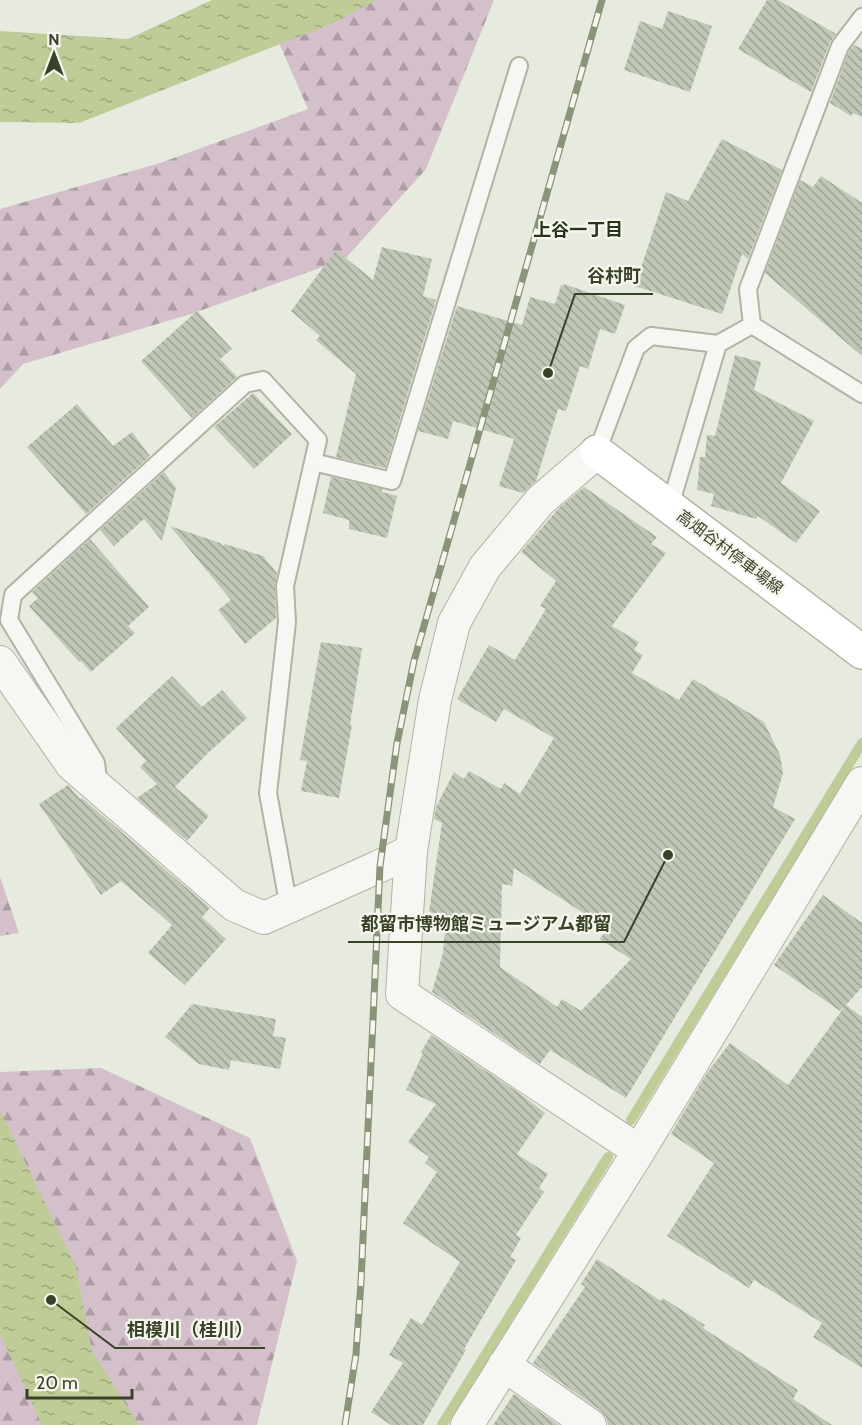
<svg xmlns="http://www.w3.org/2000/svg" width="862" height="1425" font-family="Cabin,'Noto Sans JP',sans-serif">
<defs>
<pattern id="forest-firs" width="22" height="20" patternUnits="userSpaceOnUse" patternTransform="scale(1.5)"><rect width="22" height="20" fill="#d4c0cb"/><path d="M5 1l3.5 6h-7zM16 11l3.5 6h-7z" fill="#ad9ea5"/></pattern>
<pattern id="water-ripples" width="26" height="14" patternUnits="userSpaceOnUse" patternTransform="scale(1.5)"><rect width="26" height="14" fill="#c0cc98"/><path d="M2 4q2-2 4 0t4 0M15 11q2-2 4 0t4 0" fill="none" stroke="#9da77c"/></pattern>
<pattern id="building-back-hatch" width="6" height="6" patternUnits="userSpaceOnUse" patternTransform="scale(1.5)"><rect width="6" height="6" fill="#c1c7b6"/><path d="M-1 5l2 2M0 0l6 6M5-1l2 2" fill="none" stroke="#9ea394"/></pattern>
</defs>
<rect width="100%" height="100%" fill="#e6eadf"/>
<path fill="url(#forest-firs)" d="M260,0H494L426,169L345,259L191,314L23,364L0,389V209L160,163L308,109Z
M0,877L19,933L0,936Z
M101,1068L250,1138L297,1261L257,1425H0V1072Z"/>
<path fill="url(#water-ripples)" d="M212,0H376L334,23L79,123L0,122V31L128,39Z
M0,1110L76,1267L92,1351L139,1425H42L0,1334Z"/>
<g fill="none" stroke-linecap="round" stroke-linejoin="round">
<path stroke="#c0cc98" stroke-width="10" d="M631,1120L862,743
M442,1425L608,1157"/>
</g>
<path fill="url(#building-back-hatch)" fill-rule="evenodd" d="M767,0H778L836,34L830,42L811,92L738,49Z
M668,11L712,26L690,92L624,70L640,21L662,29Z
M854,45L862,49V117L853,113L851,116L830,103L849,51Z
M722,139L782,170L748,259L742,254L722,314L635,286L666,192L688,201Z
M821,176L862,203V356L765,273L800,180L813,187Z
M382,247L432,259L423,296L436,300L385,468L336,457L356,374L316,340L320,336L291,311L336,250L373,280Z
M564,284L625,305L615,334L600,329L588,369L580,366L566,411L558,409L536,481L523,493L499,486L514,439L453,421L448,439L418,431L457,306L522,325L530,297L555,304L561,285L564,286Z
M197,311L232,349L220,359L237,377L192,418L141,361Z
M735,355L761,362L754,390L814,421L781,483L820,511L796,543L758,516L756,519L711,506L714,494L697,490L700,457H705L707,435L715,436Z
M253,393L292,434L254,469L214,427Z
M77,404L113,446L132,432L150,456L86,514L27,447Z
M164,472L176,488L162,541L144,519L114,546L100,530Z
M331,477L382,489V492L397,496L387,538L349,529V520L323,513Z
M584,487L657,537L651,544L666,553L612,626L639,642L634,650L643,655L632,673L679,700L693,679L764,722L780,755L783,773L773,807L795,819L626,1098L550,1050L540,1064L432,992L443,953L446,917L429,912L442,823L434,819L436,807L454,772L464,779L469,771L501,789L504,783L520,794L554,738L504,709L496,722L457,699L489,645L515,660L546,609L540,606L556,581L521,552L559,508ZM514,868L608,929L599,939L631,959L581,1011L562,999L557,1007L500,967L502,884L512,886Z
M170,526L220,543L223,546L225,544L263,556L277,573L275,586L276,618L245,644L218,610L231,600Z
M90,539L149,607L128,626L135,633L91,672L81,661L79,662L29,606L38,598L32,592Z
M321,642L362,648L350,725H352L339,798L301,791L307,761L300,760Z
M172,676L202,707L222,690L247,718L208,753L175,787L209,816L187,841L137,798L157,784L140,767L146,761L116,728Z
M68,785L80,799L82,798L210,908L202,917L226,939L185,985L148,953L172,925L121,881L101,895L39,804Z
M823,895L862,923V987L846,1005L862,1017V1368L813,1337L822,1323L754,1280L749,1288L667,1236L714,1163L671,1134L707,1073L730,1043L788,1085L845,1006L840,1011L774,965Z
M192,1004L276,1019L273,1036L286,1038L280,1069L231,1060L229,1070L199,1064L165,1037Z
M431,1035L518,1092L545,1113L517,1154L548,1174L539,1188L544,1192L516,1235L521,1238L510,1257L516,1260L464,1349L466,1350L423,1425H391L371,1412L403,1363L389,1355L411,1318L422,1325L460,1262L403,1223L437,1172L425,1163L429,1157L408,1142L436,1104L406,1090L423,1053L421,1052Z
M597,1259L661,1301L663,1298L705,1325L703,1328L798,1390L793,1399L832,1425H608L606,1417L600,1410L533,1363L585,1287L581,1284Z
M514,1394L559,1425H493Z"/>
<g fill="none" stroke-linecap="round" stroke-linejoin="round">
<g stroke="#afb4a4" stroke-width="20">
<path id="lane" d="M862,17L840,46L748,289L752,325L862,394
M597,452L636,348L651,336L718,344
M313,462L392,481L519,66
M670,506L718,344L752,325
M99,786L96,763L9,620L13,595L245,384L263,380L318,440L285,586L287,622L268,793L289,908"/>
</g>
<g stroke="#afb4a4" stroke-width="34">
<path id="street" d="M597,452L540,501L485,567L454,623L435,700L411,851L402,994L639,1151
M0,662L72,765L234,905L264,918L380,866L411,851
M504,1365L590,1425
M467,1425L639,1151L862,783"/>
</g>
<g stroke="#afb4a4" stroke-width="36">
<path id="secondary" d="M597,452L862,652"/>
</g>
<use href="#lane" stroke="#f6f7f2" stroke-width="16"/>
<use href="#street" stroke="#f6f7f2" stroke-width="32"/>
<use href="#secondary" stroke="#fff" stroke-width="33"/>
<g stroke="#8b9478" stroke-width="7">
<path id="rail" d="M345,1425L356,1354L361,1282L380,866L397,743L414,661L602,0"/>
</g>
<use href="#rail" stroke="#f5f7ef" stroke-width="4.5" stroke-dasharray="14" stroke-linecap="butt"/>
</g>
<g text-anchor="middle" dominant-baseline="central" stroke-width="4.5" stroke-linejoin="round" paint-order="stroke">
<g font-size="16" fill="#394227" stroke="#f5f7ef">
<text transform="translate(730 552) rotate(37)">高畑谷村停車場線</text>
</g>
<g font-size="18" font-weight="bold" fill="#293319" stroke="#f5f7ef">
<text x="578" y="230">上谷一丁目</text>
</g>
</g>
<path fill="none" stroke="#394227" stroke-width="2" d="M548 373L575 294H653M668 855L624 942H348M51 1300L115 1348H265"/>
<g fill="#394227" stroke="#f5f7ef" stroke-width="2">
<circle cx="548" cy="373" r="6"/>
<circle cx="668" cy="855" r="6"/>
<circle cx="51" cy="1300" r="6"/>
</g>
<g font-size="18" text-anchor="middle" font-weight="bold" fill="#394227" stroke="#f5f7ef" stroke-width="4.5" stroke-linejoin="round" paint-order="stroke">
<text x="614" y="282">谷村町</text>
<text x="486" y="930">都留市博物館ミュージアム都留</text>
<text x="190" y="1336">相模川（桂川）</text>
</g>
<g transform="translate(54 54)" stroke="#f5f7ef" stroke-width="4.5" paint-order="stroke">
<path d="M0-4.5L10 22L0 15L-10 22Z" fill="#394227"/>
<text y="-9" font-size="16" font-weight="bold" text-anchor="middle" fill="#394227">N</text>
</g>
<path d="M27 1389v9h105v-9" fill="none" stroke="#394227" stroke-width="3"/>
<text x="36" y="1389" font-size="18" fill="#394227" stroke="#f5f7ef" stroke-width="4.5" paint-order="stroke">20 m</text>
</svg>
